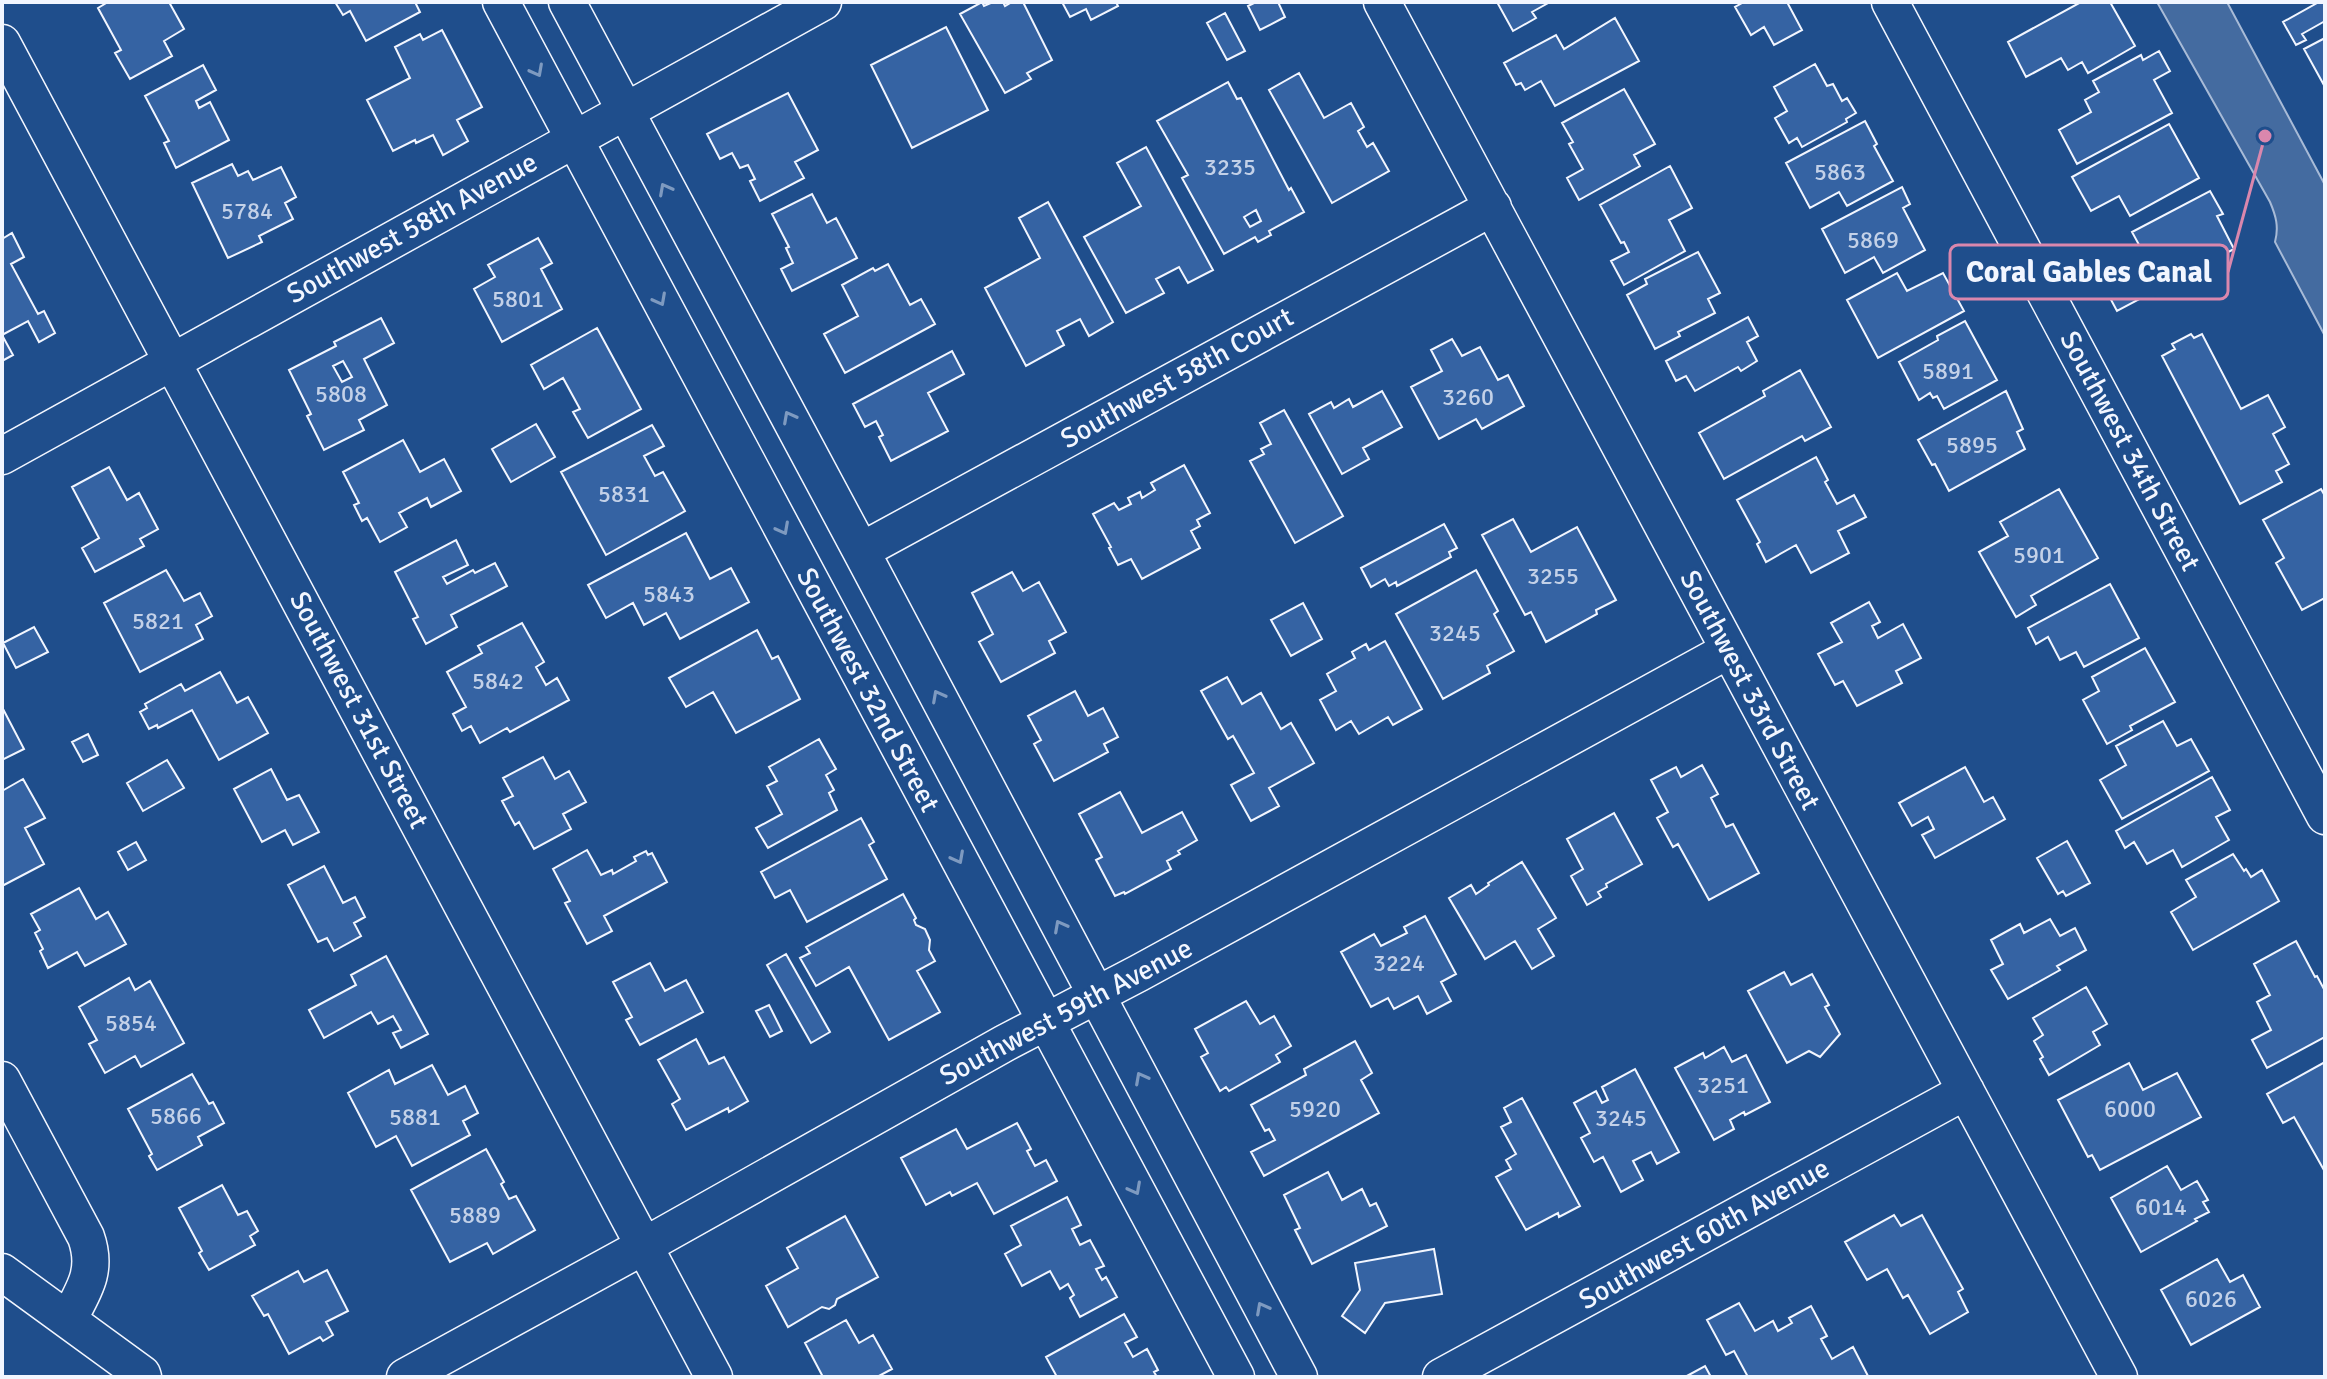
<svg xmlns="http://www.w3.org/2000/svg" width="2327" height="1379" font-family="Signika,sans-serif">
<rect width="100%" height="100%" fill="#1f4e8c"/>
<path fill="#446ba0" stroke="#a8bbd7" stroke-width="2" d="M2157,2H2227L2325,185V336L2275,242C2279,227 2276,216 2270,202Z"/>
<path fill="#3563a3" stroke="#f2f6ff" stroke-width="2" fill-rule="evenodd" d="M108,2H169L184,29L164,41L172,56L130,79L115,53L121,50L98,8Z
M335,2H415L420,12L366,41L350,11L343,15Z
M982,2L984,6L993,2H1003L1005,6L1012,2H1023L1052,60L1027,73L1031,79L1005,93L960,14Z
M1062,2H1116L1118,6L1091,20L1086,9L1070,17Z
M1256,2H1278L1285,17L1260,30L1248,6Z
M1497,2H1550L1532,12L1536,18L1513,31Z
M1744,2H1787L1802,30L1774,45L1764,27L1751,35L1735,7Z
M2081,2H2110L2135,46L2088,73L2082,62L2068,70L2061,58L2026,77L2008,42Z
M2319,2H2325V21L2302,34L2306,40L2296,45L2283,22Z
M1225,13L1245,51L1227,60L1207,23Z
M1615,18L1639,61L1555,106L1541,81L1525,90L1521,83L1516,85L1504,63L1556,35L1564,49Z
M946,27L988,110L912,148L871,65Z
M442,30L482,107L457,120L468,141L443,155L433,135L416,143L415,140L393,151L367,100L410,78L395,47L420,34L423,40Z
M2325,38V87L2304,49Z
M2159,51L2170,71L2154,80L2172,113L2077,164L2059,130L2091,112L2085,100L2099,92L2093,81L2141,55L2143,60Z
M1815,64L1827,86L1833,84L1842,101L1847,98L1856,113L1846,119L1847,122L1802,147L1797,138L1789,143L1775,118L1787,111L1774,87Z
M203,65L216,90L196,101L199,108L210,102L229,140L176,168L164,143L169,141L145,96Z
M1299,73L1324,118L1351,103L1364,127L1358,131L1367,147L1373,143L1389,171L1332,203L1269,90Z
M1228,82L1237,99L1241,98L1289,190L1291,188L1304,212L1269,231L1271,235L1258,242L1255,237L1224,254L1182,178L1188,175L1157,121ZM1256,210L1261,221L1250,227L1244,217Z
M1624,89L1655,144L1634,155L1640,166L1579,200L1567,178L1583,169L1569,144L1573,142L1562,123Z
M788,93L818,150L795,162L804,178L760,201L750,181L755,179L748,165L740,168L732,153L720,159L707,134Z
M1865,121L1877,144L1874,146L1893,181L1847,206L1839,192L1810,208L1786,163Z
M2169,124L2199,178L2130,216L2119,196L2091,211L2072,177Z
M1146,147L1213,270L1188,283L1179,267L1156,279L1164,293L1126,313L1084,237L1141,206L1117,163Z
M232,164L238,176L248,171L253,180L281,167L296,197L285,203L293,219L259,236L262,242L228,258L192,183Z
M1670,166L1692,208L1669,220L1685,251L1624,285L1611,261L1629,252L1624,242L1621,243L1600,205Z
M1902,187L1910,204L1903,208L1925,250L1883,273L1874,257L1845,273L1822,229Z
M2210,191L2223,214L2217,216L2234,249L2117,311L2101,281L2119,270L2118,266L2143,252L2132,232Z
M812,194L827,223L836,218L857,258L792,291L781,269L793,263L786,248L789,247L772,214Z
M1048,202L1113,322L1089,336L1080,319L1057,331L1064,345L1026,366L985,288L1040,258L1019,218Z
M12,233L24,257L11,264L38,314L44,311L55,333L39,342L28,321L2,335V239Z
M538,238L552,263L541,269L562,309L502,342L474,289L495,277L488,265Z
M1698,252L1720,293L1708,299L1715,313L1678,332L1680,336L1655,349L1627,295L1647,284L1645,279Z
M888,264L910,305L921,299L935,324L845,373L824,334L858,316L842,285L873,268L875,271Z
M1897,273L1907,291L1943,273L1964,311L1878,358L1847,300Z
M1748,317L1758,336L1747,342L1757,361L1741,371L1738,367L1695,391L1686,376L1676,381L1666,361Z
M381,318L394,343L364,359L387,405L359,420L364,430L324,450L307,416L311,414L289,370L336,346L334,342ZM343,361L352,377L342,382L333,366Z
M1965,321L1997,380L1944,409L1937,396L1933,398L1930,393L1919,400L1899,362L1938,340L1937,336Z
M597,328L641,409L588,438L573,412L580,409L563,378L544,389L531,365Z
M2191,334L2194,338L2202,334L2241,409L2268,395L2285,427L2273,434L2289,464L2276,471L2282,482L2240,504L2162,356L2175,349L2172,344Z
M2,335L13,355L2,361Z
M1452,339L1462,356L1480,347L1498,380L1508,375L1524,406L1482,429L1476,419L1439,439L1411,387L1442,371L1431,350Z
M952,351L964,374L928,393L948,431L891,461L879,437L883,435L876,421L865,427L853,404Z
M1800,370L1831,427L1805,441L1802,436L1724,479L1699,433L1765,396L1763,391Z
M1382,391L1402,427L1363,448L1369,459L1342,474L1309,414L1331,402L1334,408L1349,399L1353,407Z
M2006,391L2023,429L2017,432L2025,449L1949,491L1935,464L1932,465L1918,440Z
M1284,410L1343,516L1295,543L1250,461L1264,454L1261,449L1271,444L1260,423Z
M536,424L555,457L511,482L492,449Z
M652,425L664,446L644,456L655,476L663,472L685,511L606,555L561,472Z
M403,440L420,472L444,459L461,491L431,507L427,498L399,513L407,527L380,542L367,518L362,521L354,505L359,503L343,472Z
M1816,457L1828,480L1825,482L1837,504L1854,495L1866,517L1838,531L1849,553L1811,573L1796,545L1766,562L1757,544L1760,542L1737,500Z
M1184,465L1210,513L1197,520L1200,526L1191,531L1200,548L1142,579L1131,559L1118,565L1109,548L1111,547L1093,514L1114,503L1119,510L1131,504L1128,498L1140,492L1142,498L1155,490L1151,483Z
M109,467L127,500L139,493L158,529L140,539L144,546L95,572L82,548L99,538L72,487Z
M2059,489L2098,558L2031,596L2036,605L2016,617L1979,552L2008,536L2000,522Z
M2321,489L2325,496V598L2302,610L2276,563L2284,558L2263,520Z
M1513,519L1531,552L1577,527L1616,600L1596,610L1597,614L1546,642L1531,612L1525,615L1482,535Z
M1444,524L1457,548L1449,552L1451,557L1397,586L1396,582L1389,586L1385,579L1371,587L1361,568Z
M686,533L710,579L731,568L749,602L680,639L666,613L644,625L633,603L606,618L588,585Z
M456,540L468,565L443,577L447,584L473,570L475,573L495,563L507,586L451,615L457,627L426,644L413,619L418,617L395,572Z
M166,570L184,601L200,593L212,616L196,625L203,639L140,672L104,603Z
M1476,570L1498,611L1494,614L1514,651L1487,666L1490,673L1443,699L1396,614Z
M1012,572L1023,591L1039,582L1066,632L1049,641L1055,653L1001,682L979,642L993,634L972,593Z
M2110,584L2139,638L2084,667L2076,652L2060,660L2048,637L2036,644L2028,628Z
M1869,602L1880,622L1872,626L1878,638L1903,624L1921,658L1896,671L1902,683L1857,706L1843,681L1835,685L1818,654L1842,642L1831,623Z
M1303,603L1322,639L1291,656L1271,620Z
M522,623L544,662L536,667L546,685L557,678L569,700L510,732L507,728L480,743L471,726L462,731L453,714L466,707L447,672L482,653L478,646Z
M34,627L48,652L16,668L3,643Z
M757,630L772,659L778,656L800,699L736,733L713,692L686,707L669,678Z
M1385,641L1422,709L1393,725L1388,717L1359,734L1351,721L1336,730L1320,700L1336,691L1327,674L1355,658L1352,652L1366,644L1369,650Z
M2145,648L2175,702L2130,726L2132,730L2107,744L2083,700L2099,691L2092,677Z
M220,672L237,703L248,697L268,733L219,760L192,710L158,728L157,725L149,729L140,712L147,708L145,704L181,684L185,691Z
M1227,677L1242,704L1261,693L1281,729L1291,723L1314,763L1269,788L1279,806L1251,821L1231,785L1254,773L1233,736L1228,739L1201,691Z
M1075,691L1088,716L1103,708L1118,737L1104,744L1108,752L1054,781L1034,744L1041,740L1028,716Z
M2,707L24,749L2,760Z
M2163,721L2177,746L2191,739L2209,771L2122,819L2100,780L2126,765L2116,746Z
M88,734L98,755L83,762L72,742Z
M819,739L836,769L826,775L834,790L829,793L837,810L768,848L756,828L782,814L767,786L777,781L769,767Z
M543,757L555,779L569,771L586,802L563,814L571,829L534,849L519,822L515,825L502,801L513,796L503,778Z
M167,760L184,788L143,811L127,783Z
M1702,765L1718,794L1711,798L1726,827L1733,824L1759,873L1709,900L1678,844L1673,847L1657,818L1668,812L1651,780L1676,767L1681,777Z
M1965,767L1984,802L1993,797L2005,819L1935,858L1922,835L1934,829L1928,817L1912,826L1899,803Z
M271,769L287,800L299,795L319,832L293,845L285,830L262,842L234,789Z
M2212,777L2230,810L2216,817L2229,840L2182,867L2173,850L2147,864L2134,842L2125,848L2116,831Z
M23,779L45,818L25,828L44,864L2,886V791Z
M1120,792L1142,833L1182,812L1197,840L1178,851L1180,854L1167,861L1171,869L1125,894L1124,892L1115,896L1096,860L1102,857L1079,814Z
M1614,813L1642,864L1606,884L1607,887L1598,892L1601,897L1587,905L1571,876L1583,869L1567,839Z
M861,818L874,842L869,845L887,879L807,922L790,890L775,898L761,872Z
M2067,841L2090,883L2066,896L2063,891L2058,894L2037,858Z
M136,842L146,860L128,870L118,852Z
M587,850L601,875L612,870L613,874L636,861L634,857L646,851L648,855L652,853L667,882L604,916L612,931L587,944L565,903L570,901L553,869Z
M2233,854L2244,871L2246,869L2251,877L2262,870L2279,901L2193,950L2171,912L2196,897L2186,880Z
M1522,862L1556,918L1538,929L1554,956L1532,969L1515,941L1485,959L1449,898L1471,885L1476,894L1489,885L1488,883Z
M324,866L343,903L355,897L365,917L354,923L361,936L334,951L327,938L318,942L288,885Z
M79,888L96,919L108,912L126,944L85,966L77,952L48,968L40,951L43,949L35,933L40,930L31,914Z
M903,894L916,918L914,920L916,925L925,929L930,940L929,950L935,961L917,971L940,1012L889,1040L849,967L816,986L800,958L810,953L806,947Z
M1425,916L1456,974L1441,982L1451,1001L1427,1014L1418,996L1394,1009L1388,998L1371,1007L1341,952L1374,934L1381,946L1407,933L1404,927Z
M2050,919L2060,936L2075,928L2086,950L2057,966L2060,970L2008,999L1991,970L2003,964L1991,940L2020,924L2024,933Z
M2296,941L2315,977L2317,976L2325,991V1037L2267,1068L2252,1040L2271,1030L2257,1002L2270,995L2254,964Z
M786,954L830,1032L811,1043L767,965Z
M386,956L428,1034L401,1048L393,1033L401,1030L393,1016L378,1024L371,1012L324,1038L309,1010L356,985L351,975Z
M650,963L665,991L686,980L703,1012L640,1045L626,1020L632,1017L613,982Z
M1784,972L1791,985L1812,974L1829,1005L1825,1007L1840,1034L1820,1057L1809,1051L1787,1063L1748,991Z
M129,978L135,990L150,981L184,1043L141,1067L135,1056L105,1073L89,1044L97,1040L79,1007Z
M2086,987L2107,1024L2093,1032L2100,1045L2049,1075L2040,1059L2043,1057L2034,1041L2043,1035L2033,1018Z
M1246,1001L1260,1024L1274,1016L1291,1046L1276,1055L1280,1062L1229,1091L1226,1087L1220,1091L1201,1057L1208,1053L1195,1029Z
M769,1005L782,1031L770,1037L756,1011Z
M696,1039L709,1064L724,1057L748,1101L729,1112L728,1108L686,1130L672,1104L680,1099L658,1060Z
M1355,1041L1372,1073L1361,1080L1379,1113L1264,1176L1251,1152L1275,1140L1269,1129L1265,1131L1251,1105L1306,1075L1304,1069Z
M1724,1047L1732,1062L1746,1055L1770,1102L1745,1115L1744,1112L1730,1120L1734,1129L1714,1140L1675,1068L1703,1053L1705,1058Z
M2325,1062V1172L2294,1117L2283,1123L2267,1094Z
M2129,1063L2143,1090L2177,1073L2201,1117L2100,1170L2092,1155L2088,1157L2058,1100Z
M432,1065L448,1095L465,1086L478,1113L463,1121L470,1135L412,1166L396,1136L376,1147L348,1093L389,1070L395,1084Z
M1635,1069L1679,1152L1657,1164L1651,1152L1633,1161L1643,1180L1621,1192L1603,1157L1594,1162L1581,1138L1590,1133L1574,1103L1596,1091L1602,1103L1608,1100L1602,1087Z
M192,1074L209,1104L213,1102L224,1123L198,1137L202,1145L157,1170L149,1156L152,1154L128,1109Z
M1522,1098L1580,1206L1559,1217L1558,1213L1526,1230L1496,1177L1511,1169L1506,1160L1516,1154L1501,1127L1511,1122L1504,1108Z
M1017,1123L1031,1149L1027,1151L1035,1166L1046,1160L1057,1181L994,1214L977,1183L952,1196L950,1192L926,1205L901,1158L956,1129L967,1149Z
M486,1149L504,1182L501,1184L509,1199L516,1196L535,1230L493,1254L487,1243L450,1262L411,1190Z
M2167,1166L2181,1190L2197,1181L2208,1200L2203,1202L2209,1212L2195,1219L2197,1221L2141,1252L2111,1198Z
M1328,1172L1342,1200L1362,1189L1370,1206L1376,1203L1387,1226L1312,1264L1295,1230L1300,1228L1284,1195Z
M222,1185L238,1215L247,1211L258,1231L250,1236L255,1245L209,1270L199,1253L202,1251L179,1208Z
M1067,1197L1081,1225L1072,1229L1080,1245L1090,1240L1104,1266L1096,1269L1102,1280L1106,1277L1117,1297L1080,1317L1070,1298L1074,1295L1068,1284L1060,1289L1050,1271L1022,1286L1005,1254L1021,1245L1011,1226Z
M1894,1215L1901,1226L1922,1215L1963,1289L1958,1292L1968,1312L1930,1334L1908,1295L1903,1298L1887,1269L1867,1280L1845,1242Z
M845,1216L878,1277L837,1299L835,1305L829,1309L822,1307L788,1327L766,1286L798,1268L787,1248Z
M1434,1249L1442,1294L1385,1303L1365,1333L1342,1316L1360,1290L1355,1263Z
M2217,1259L2230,1282L2243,1275L2260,1307L2191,1345L2161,1290Z
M327,1270L348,1311L326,1322L333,1335L323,1341L320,1337L289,1354L268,1314L264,1316L252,1296L298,1271L304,1282Z
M1739,1303L1755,1331L1773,1321L1778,1331L1792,1323L1789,1318L1811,1306L1827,1336L1821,1339L1832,1359L1853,1347L1868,1376L1748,1377L1734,1351L1726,1355L1707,1320Z
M1124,1314L1137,1337L1125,1343L1133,1357L1147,1349L1158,1370L1154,1372L1157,1377H1057L1046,1357Z
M846,1320L859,1343L873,1335L892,1369L877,1377H823L805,1343Z
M1705,1366L1711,1377H1685Z"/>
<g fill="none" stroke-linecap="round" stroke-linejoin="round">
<g stroke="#f2f6ff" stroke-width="39">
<path id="minor" d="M501,2L1236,1377
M567,2L861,551L1299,1377
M1382,2L2119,1377
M1890,2L2325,816
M2,43L714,1377
M2,456L823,2
M861,551L1493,207
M2,1080L86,1237C98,1271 84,1290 68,1320
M2,1272L142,1374L143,1377
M405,1377L644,1246L1005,1043L1139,973L1729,650
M1441,1377L1966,1091"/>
</g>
<use href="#minor" stroke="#1f4e8c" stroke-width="36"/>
</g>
<defs><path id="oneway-chevron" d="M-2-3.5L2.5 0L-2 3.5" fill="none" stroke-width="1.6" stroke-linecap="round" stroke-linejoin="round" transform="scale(2)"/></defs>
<g stroke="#7e9ac0">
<use href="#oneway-chevron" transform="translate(537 71) rotate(62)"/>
<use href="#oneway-chevron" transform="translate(665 189) rotate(-118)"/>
<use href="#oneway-chevron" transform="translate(660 300) rotate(62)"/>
<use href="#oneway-chevron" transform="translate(789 417) rotate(-118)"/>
<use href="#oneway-chevron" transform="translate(783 529) rotate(62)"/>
<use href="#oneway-chevron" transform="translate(938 696) rotate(-118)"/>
<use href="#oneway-chevron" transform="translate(958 858) rotate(62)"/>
<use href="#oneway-chevron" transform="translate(1060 926) rotate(-118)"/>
<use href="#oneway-chevron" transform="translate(1141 1078) rotate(-118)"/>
<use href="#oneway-chevron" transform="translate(1135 1189) rotate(62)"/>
<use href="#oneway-chevron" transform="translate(1262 1308) rotate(-118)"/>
</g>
<g text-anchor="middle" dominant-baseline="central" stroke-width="6" stroke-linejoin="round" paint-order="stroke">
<g font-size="24" fill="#c3d1e8">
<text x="1230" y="167">3235</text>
<text x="1840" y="172">5863</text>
<text x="247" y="211">5784</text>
<text x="1873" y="240">5869</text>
<text x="518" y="299">5801</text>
<text x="1948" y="371">5891</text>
<text x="341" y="394">5808</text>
<text x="1468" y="397">3260</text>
<text x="1972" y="445">5895</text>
<text x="624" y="494">5831</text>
<text x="2039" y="555">5901</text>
<text x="1553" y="576">3255</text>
<text x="669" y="594">5843</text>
<text x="158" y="621">5821</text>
<text x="1455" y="633">3245</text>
<text x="498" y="681">5842</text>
<text x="1399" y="963">3224</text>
<text x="131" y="1023">5854</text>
<text x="1723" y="1085">3251</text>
<text x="1315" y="1109">5920</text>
<text x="2130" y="1109">6000</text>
<text x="176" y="1116">5866</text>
<text x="415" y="1117">5881</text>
<text x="1621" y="1118">3245</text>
<text x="2161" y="1207">6014</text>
<text x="475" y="1215">5889</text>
<text x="2211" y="1299">6026</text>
</g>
<g font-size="28" fill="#f2f6ff" stroke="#1f4e8c">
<text transform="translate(412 228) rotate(-29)">Southwest 58th Avenue</text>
<text transform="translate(1177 378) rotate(-29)">Southwest 58th Court</text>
<text transform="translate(2130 451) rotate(62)">Southwest 34th Street</text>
<text transform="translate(868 690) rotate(62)">Southwest 32nd Street</text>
<text transform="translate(1750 690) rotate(62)">Southwest 33rd Street</text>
<text transform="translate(359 710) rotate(62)">Southwest 31st Street</text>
<text transform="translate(1066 1012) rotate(-28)">Southwest 59th Avenue</text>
<text transform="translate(1704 1234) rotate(-29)">Southwest 60th Avenue</text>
</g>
</g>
<path fill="none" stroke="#da87ad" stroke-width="3" d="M2265 136L2228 272"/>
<circle fill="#da87ad" stroke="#1f4e8c" stroke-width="3" cx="2265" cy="136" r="8"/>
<rect fill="#1f4e8c" stroke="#da87ad" stroke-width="3" x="1950" y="245" width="278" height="54" rx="8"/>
<g font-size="30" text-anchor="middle" font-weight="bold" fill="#f2f6ff">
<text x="2089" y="282">Coral Gables Canal</text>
</g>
<rect width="2327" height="1379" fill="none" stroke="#f2f6ff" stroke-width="8"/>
</svg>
